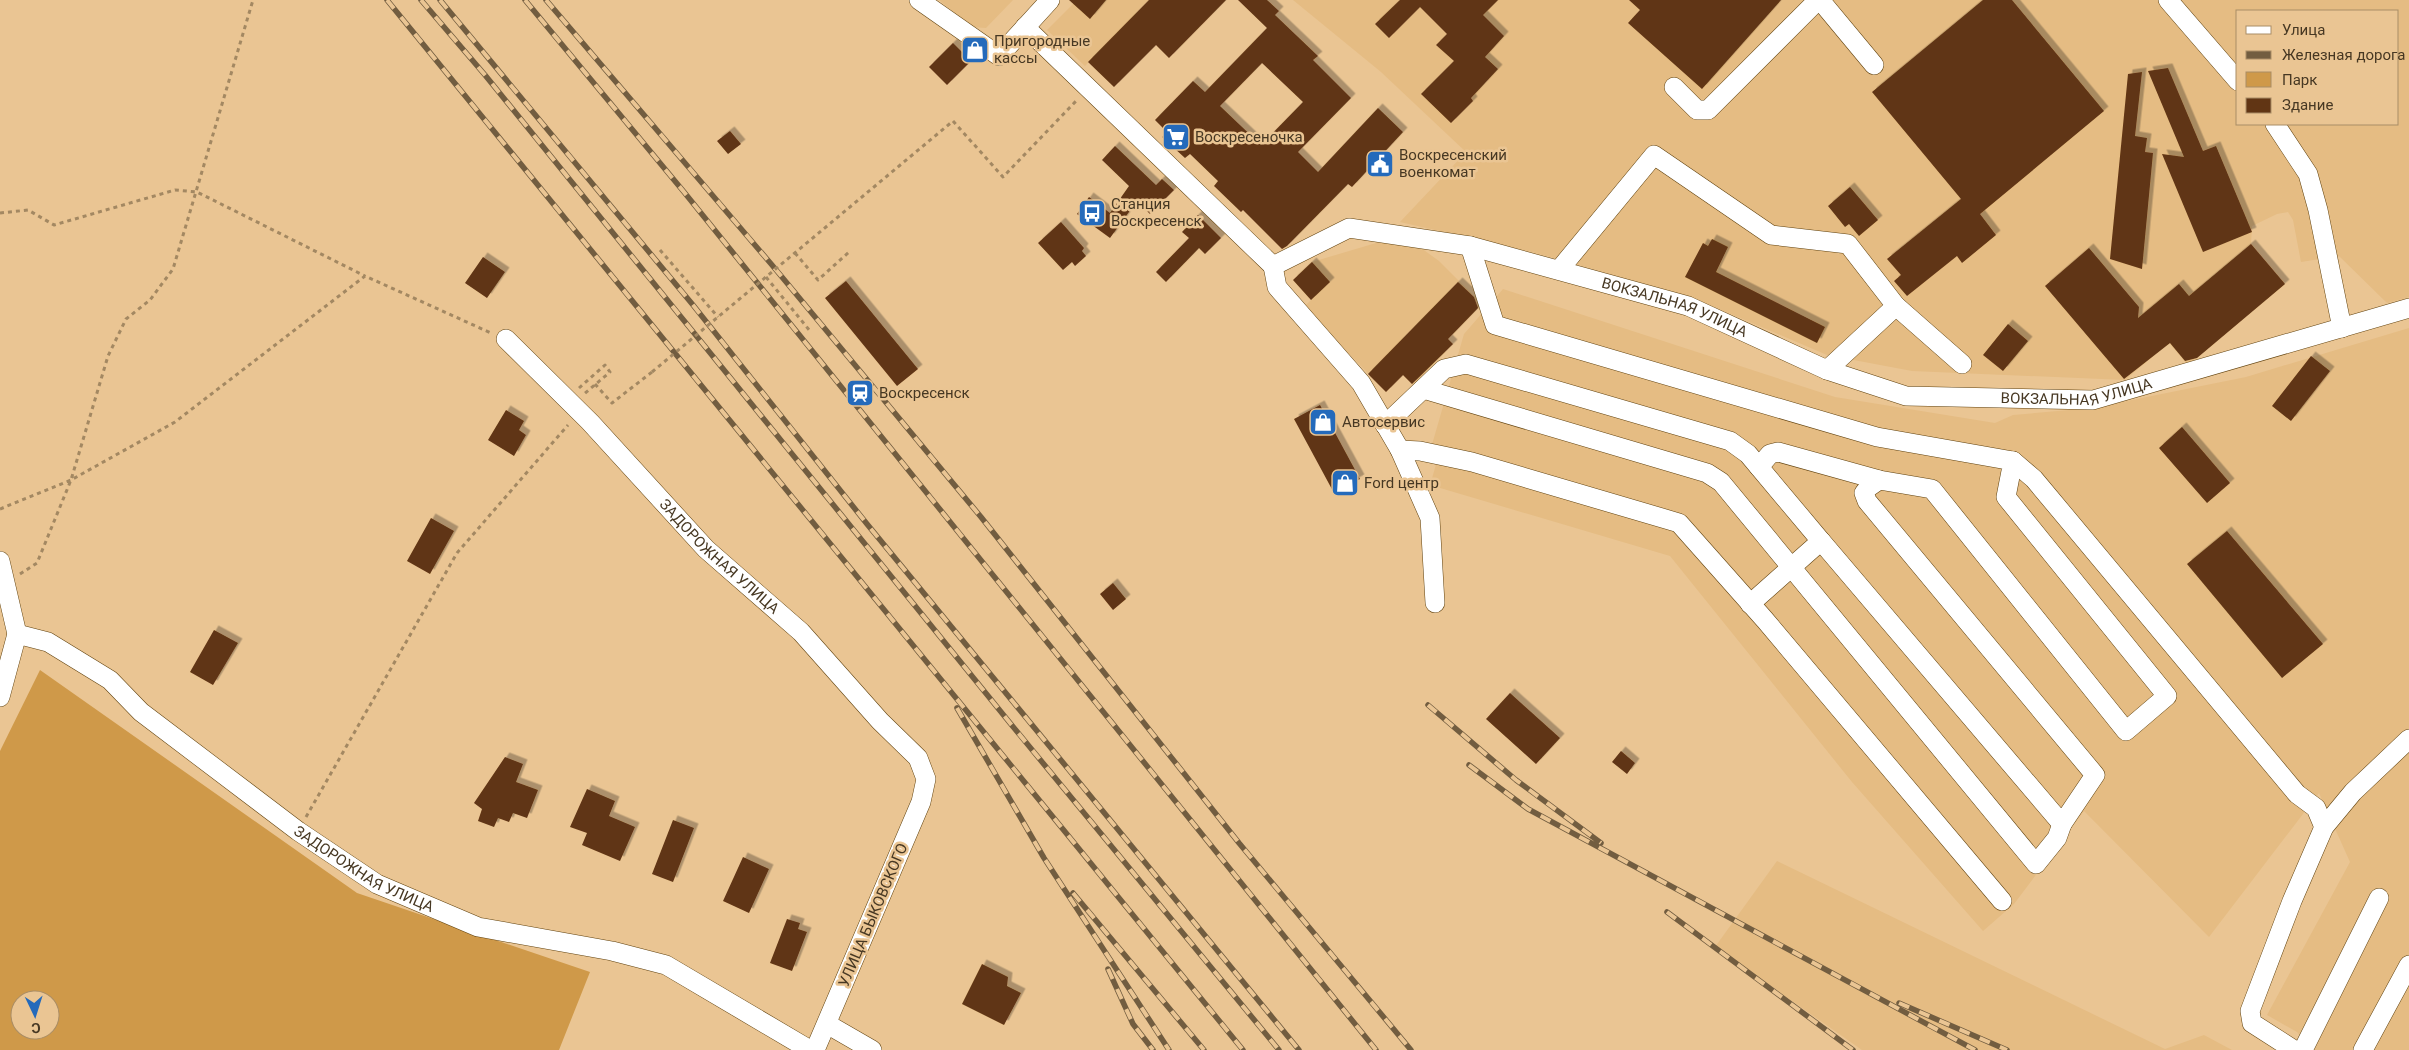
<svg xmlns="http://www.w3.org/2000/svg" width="2409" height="1050" font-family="Roboto,sans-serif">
<defs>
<filter id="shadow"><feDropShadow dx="4.5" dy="-4.5" stdDeviation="0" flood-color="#0004"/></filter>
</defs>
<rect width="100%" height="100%" fill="#eac593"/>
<path fill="#e5bc83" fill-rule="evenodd" d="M939,0H1013L986,28L972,27Z
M1077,0H1149L1085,66L1047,30Z
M1293,0H2409V297L2387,303L2339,256L2301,262L2293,220L2288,212L2277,214L2252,226L2251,244L2285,284L2188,365L2169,343L2125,380L1912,371L1827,355L1689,296L1532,252L1400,222L1466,152L1381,72ZM2238,11H2398V124H2238Z
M1401,241L1421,248L1439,261L1482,304L1448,339L1453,344L1413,385L1403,375L1386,392L1304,307L1311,300L1293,280L1312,262L1376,243Z
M1503,289L1835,397L1995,423L2013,415L2092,408L2246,377L2409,328V1050H2312L2297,1032L2267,1015L2350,862L2319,793L2209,937L2084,811L2014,904L1983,931L1852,782L1670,556L1430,485L1440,451L1431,448L1464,334Z
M1777,861L2165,1049L2204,1035L2232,1050H1862L1715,947Z"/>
<path fill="#cf9949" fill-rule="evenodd" d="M40,670L357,893L590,972L559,1050H0V751ZM20,1000H50V1030H20Z"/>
<path fill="#613514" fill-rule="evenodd" filter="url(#shadow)" d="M1069,0H1106L1090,19Z
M1149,0H1226L1169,58L1156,45L1114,87L1088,62Z
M1238,0H1267L1279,11L1275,15L1318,56L1313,60L1351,98L1298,152L1318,172L1378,108L1403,132L1352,187L1348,184L1287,246L1282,249L1243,210L1241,212L1214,186L1218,181L1190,154L1185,158L1162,137L1167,132L1155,120L1193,81L1205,92L1267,28ZM1262,63L1303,102L1261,145L1220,106Z
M1400,0H1498L1483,15L1504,36L1485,57L1498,69L1471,98L1473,101L1451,123L1421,94L1454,61L1436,45L1447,34L1420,7L1389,38L1375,24Z
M1629,0H1781L1702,89L1628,23L1640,10Z
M1983,0H2012L2104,111L1980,214L1996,235L1962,263L1957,256L1907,296L1894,281L1901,275L1887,259L1961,199L1872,92Z
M953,43L971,61L947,85L929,67Z
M2168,68L2203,151L2216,146L2252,232L2203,252L2162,154L2184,157L2148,71Z
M2142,72L2135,136L2147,138L2145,152L2153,153L2142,269L2110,259L2128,74Z
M730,131L741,144L728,154L717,141Z
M1115,146L1156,185L1162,179L1174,190L1150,214L1137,201L1110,238L1077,214L1089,197L1110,213L1129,186L1102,160Z
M1850,187L1878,220L1859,236L1849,224L1845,227L1828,206Z
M1198,215L1221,238L1205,254L1199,248L1166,282L1156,272L1189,238L1182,232Z
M1061,222L1084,248L1082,251L1086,256L1075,266L1072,262L1063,270L1038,243Z
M1712,239L1728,247L1716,272L1825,327L1817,343L1685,277L1703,243L1708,246Z
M2251,244L2285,284L2197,358L2185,361L2170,343L2124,379L2045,286L2089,248L2139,307L2138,318L2179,284L2189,296Z
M483,257L505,272L487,298L465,283Z
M1312,262L1330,282L1311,300L1293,280Z
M846,281L918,369L897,386L825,298Z
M1458,282L1474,297L1478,308L1448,339L1453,344L1412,384L1403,375L1386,392L1368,374Z
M2008,324L2028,341L2003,371L1983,355Z
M2311,356L2330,371L2291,421L2272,406Z
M1320,405L1360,479L1334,493L1294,419Z
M506,410L524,421L519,430L526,435L514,456L488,440Z
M2182,427L2230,483L2207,503L2159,448Z
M431,518L454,531L430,574L407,561Z
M2227,531L2323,644L2282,678L2187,564Z
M1113,583L1126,599L1113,610L1100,594Z
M214,630L238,643L213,685L190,672Z
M1510,693L1560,738L1536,764L1486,719Z
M1621,751L1635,763L1627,774L1612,762Z
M505,757L523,764L516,782L538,790L527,818L513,813L509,822L498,818L494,827L478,821L482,809L474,803Z
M587,789L615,801L609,816L635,827L620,861L582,845L587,833L570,827Z
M673,820L694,828L673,882L652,874Z
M743,857L769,869L749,913L723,901Z
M787,919L800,923L798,929L807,932L792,971L770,963Z
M982,964L1008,977L1007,986L1021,993L1004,1025L962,1004Z"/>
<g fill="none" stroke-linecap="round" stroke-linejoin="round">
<g stroke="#61420e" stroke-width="20">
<g id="minor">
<path d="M919,0L999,56L1050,0"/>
<path d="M1820,0L1874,65"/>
<path d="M2168,0L2238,81"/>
<path d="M1025,27L1273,266"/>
<path d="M1674,87L1697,110H1708L1818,0"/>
<path d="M2275,124L2308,174L2318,210L2342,328"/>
<path d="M1470,246L1495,325L1877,437L2013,461L2006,497L2167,696L2126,731L1932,489L1879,480L1869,487L1864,493L1867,501L2095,775L2062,824L1821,541"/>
<path id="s1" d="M1273,266L1349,228L1470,246L1688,306L1827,370L1906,396L2093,400L2409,308"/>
<path d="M1273,266L1277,287L1361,383L1400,450L1430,518L1435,603"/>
<path d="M1559,270L1654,155L1771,235L1848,244L1896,306L1827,370"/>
<path d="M1896,306L1962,364"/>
<path id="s2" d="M506,339L590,422L706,549L801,632L880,721L918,758L926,779L921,802L815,1050"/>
<path d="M1423,389L1707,473L1721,482L2036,864L2057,838L2062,824"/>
<path d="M1385,425L1444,369L1466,364L1730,441L1748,454L1821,541L1750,604"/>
<path d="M1400,450L1420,451L1472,462L1679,523L1765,620L2002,901"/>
<path d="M2013,461L2034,479L2297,794L2316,808L2324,827"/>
<path d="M1759,467L1770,454L1778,452L1879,480"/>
<path d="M0,561L17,634"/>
<path id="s3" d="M0,697L17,634L48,642L110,680L141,712L298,831L377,884L478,927L612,951L666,965L810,1050"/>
<path d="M827,1024L872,1050"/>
<path d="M2294,1050L2252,1023L2250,1011L2292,901L2324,827L2353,792L2409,739"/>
<path d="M2303,1050L2379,898"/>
<path d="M2363,1050L2409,965"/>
</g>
</g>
<path stroke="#a38862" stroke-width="3" stroke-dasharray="4 4" stroke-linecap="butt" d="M953,121L1003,177L1077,100
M0,213L28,210L54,225L175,190L197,192L365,276
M660,250L718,317
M795,253L818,280L849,252
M766,277L810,331
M595,384L612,403L652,372
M579,388L605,365L610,372L584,394
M0,509L71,480L175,422L365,276L491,333
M20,574L37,563L71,480L108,356L126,319L150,300L173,269L253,0
M306,817L457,553L568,425"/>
<use href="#minor" stroke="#fff" stroke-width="19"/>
<g stroke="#725d40" stroke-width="5.5">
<path id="rail" d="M387,0L1243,1050
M421,0L485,75L1010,723L1279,1050
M440,0L693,305L867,524L1299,1050
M525,0L684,192L1376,1050
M546,0L772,265L981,517L1239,843L1411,1050
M1428,705L1516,780L1601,843
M957,708L1044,858L1169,1050
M1469,765L1528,809L1975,1050
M1073,893L1204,1050
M1667,912L1853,1050
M1108,969L1133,1024L1153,1050
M1899,1003L2007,1050"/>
</g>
<use href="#rail" stroke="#eac593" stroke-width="4" stroke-dasharray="11" stroke-linecap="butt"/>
<path stroke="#a38862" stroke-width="3" stroke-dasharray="4 4" stroke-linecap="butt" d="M652,372L953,121"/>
</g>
<defs>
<g id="shop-square" transform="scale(1.4375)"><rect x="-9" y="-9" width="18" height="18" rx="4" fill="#246abb" stroke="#eac593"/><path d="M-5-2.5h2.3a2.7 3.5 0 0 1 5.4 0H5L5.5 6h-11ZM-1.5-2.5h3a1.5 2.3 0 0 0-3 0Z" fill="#fff"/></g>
<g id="supermarket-square" transform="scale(1.4375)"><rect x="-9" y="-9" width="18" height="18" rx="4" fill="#246abb" stroke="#eac593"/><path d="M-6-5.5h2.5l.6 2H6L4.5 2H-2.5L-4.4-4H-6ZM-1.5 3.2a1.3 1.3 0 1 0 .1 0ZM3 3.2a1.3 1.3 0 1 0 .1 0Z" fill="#fff"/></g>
<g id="civic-square" transform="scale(1.4375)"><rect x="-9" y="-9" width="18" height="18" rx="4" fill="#246abb" stroke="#eac593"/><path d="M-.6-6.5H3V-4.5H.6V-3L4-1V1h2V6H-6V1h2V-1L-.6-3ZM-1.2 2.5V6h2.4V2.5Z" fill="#fff"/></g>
<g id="bus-square" transform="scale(1.4375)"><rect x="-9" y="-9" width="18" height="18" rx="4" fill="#246abb" stroke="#eac593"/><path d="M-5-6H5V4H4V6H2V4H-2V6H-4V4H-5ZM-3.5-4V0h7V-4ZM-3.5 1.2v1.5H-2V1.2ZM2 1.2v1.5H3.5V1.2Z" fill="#fff"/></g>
<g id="station-square" transform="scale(1.4375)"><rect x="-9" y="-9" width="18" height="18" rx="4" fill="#246abb" stroke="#eac593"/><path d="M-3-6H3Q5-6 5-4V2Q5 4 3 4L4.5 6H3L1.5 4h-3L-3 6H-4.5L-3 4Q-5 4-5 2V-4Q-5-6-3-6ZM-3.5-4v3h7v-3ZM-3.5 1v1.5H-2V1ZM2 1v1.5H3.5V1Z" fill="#fff"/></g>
</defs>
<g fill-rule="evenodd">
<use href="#shop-square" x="975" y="50"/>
<use href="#supermarket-square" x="1176" y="137"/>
<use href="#civic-square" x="1380" y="164"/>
<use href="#bus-square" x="1092" y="213"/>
<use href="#station-square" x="860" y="393"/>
<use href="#shop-square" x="1323" y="422"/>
<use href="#shop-square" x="1345" y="483"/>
</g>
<g text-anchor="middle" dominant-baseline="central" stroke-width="5" stroke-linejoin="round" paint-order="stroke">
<g font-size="15" fill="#473823" stroke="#eac593" text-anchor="start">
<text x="994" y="41">Пригородные<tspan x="994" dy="17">кассы</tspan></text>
<text x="1195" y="137">Воскресеночка</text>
<text x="1399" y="155">Воскресенский<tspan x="1399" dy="17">военкомат</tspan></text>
<text x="1111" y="204">Станция<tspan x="1111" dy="17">Воскресенск</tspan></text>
<text x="879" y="393">Воскресенск</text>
<text x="1342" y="422">Автосервис</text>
<text x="1364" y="483">Ford центр</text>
</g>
<g font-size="15" fill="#473823" stroke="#eac593">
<text stroke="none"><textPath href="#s1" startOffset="421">ВОКЗАЛЬНАЯ УЛИЦА</textPath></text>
<text stroke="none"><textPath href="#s1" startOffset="841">ВОКЗАЛЬНАЯ УЛИЦА</textPath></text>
<text stroke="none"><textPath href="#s2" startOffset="305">ЗАДОРОЖНАЯ УЛИЦА</textPath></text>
<text stroke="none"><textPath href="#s3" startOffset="488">ЗАДОРОЖНАЯ УЛИЦА</textPath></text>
<text transform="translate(873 915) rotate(-67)">УЛИЦА БЫКОВСКОГО</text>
</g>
</g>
<rect x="2236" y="10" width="162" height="115" fill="#eac593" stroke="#a98d66"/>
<rect x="2246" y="26" width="25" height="8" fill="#ffffff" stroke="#a98d66"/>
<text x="2282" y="35" font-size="15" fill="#473823">Улица</text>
<rect x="2246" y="51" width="25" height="8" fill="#725d40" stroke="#a98d66"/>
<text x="2282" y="60" font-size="15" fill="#473823">Железная дорога</text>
<rect x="2246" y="72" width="25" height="15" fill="#cf9949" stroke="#a98d66"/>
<text x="2282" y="85" font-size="15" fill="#473823">Парк</text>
<rect x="2246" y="98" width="25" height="15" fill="#613514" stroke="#a98d66"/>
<text x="2282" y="110" font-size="15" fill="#473823">Здание</text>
<g transform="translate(35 1015) rotate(176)"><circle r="24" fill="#eac593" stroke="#a98d66"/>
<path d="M0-4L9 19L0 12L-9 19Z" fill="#246abb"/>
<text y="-8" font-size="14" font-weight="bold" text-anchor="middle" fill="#473823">С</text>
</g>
</svg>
